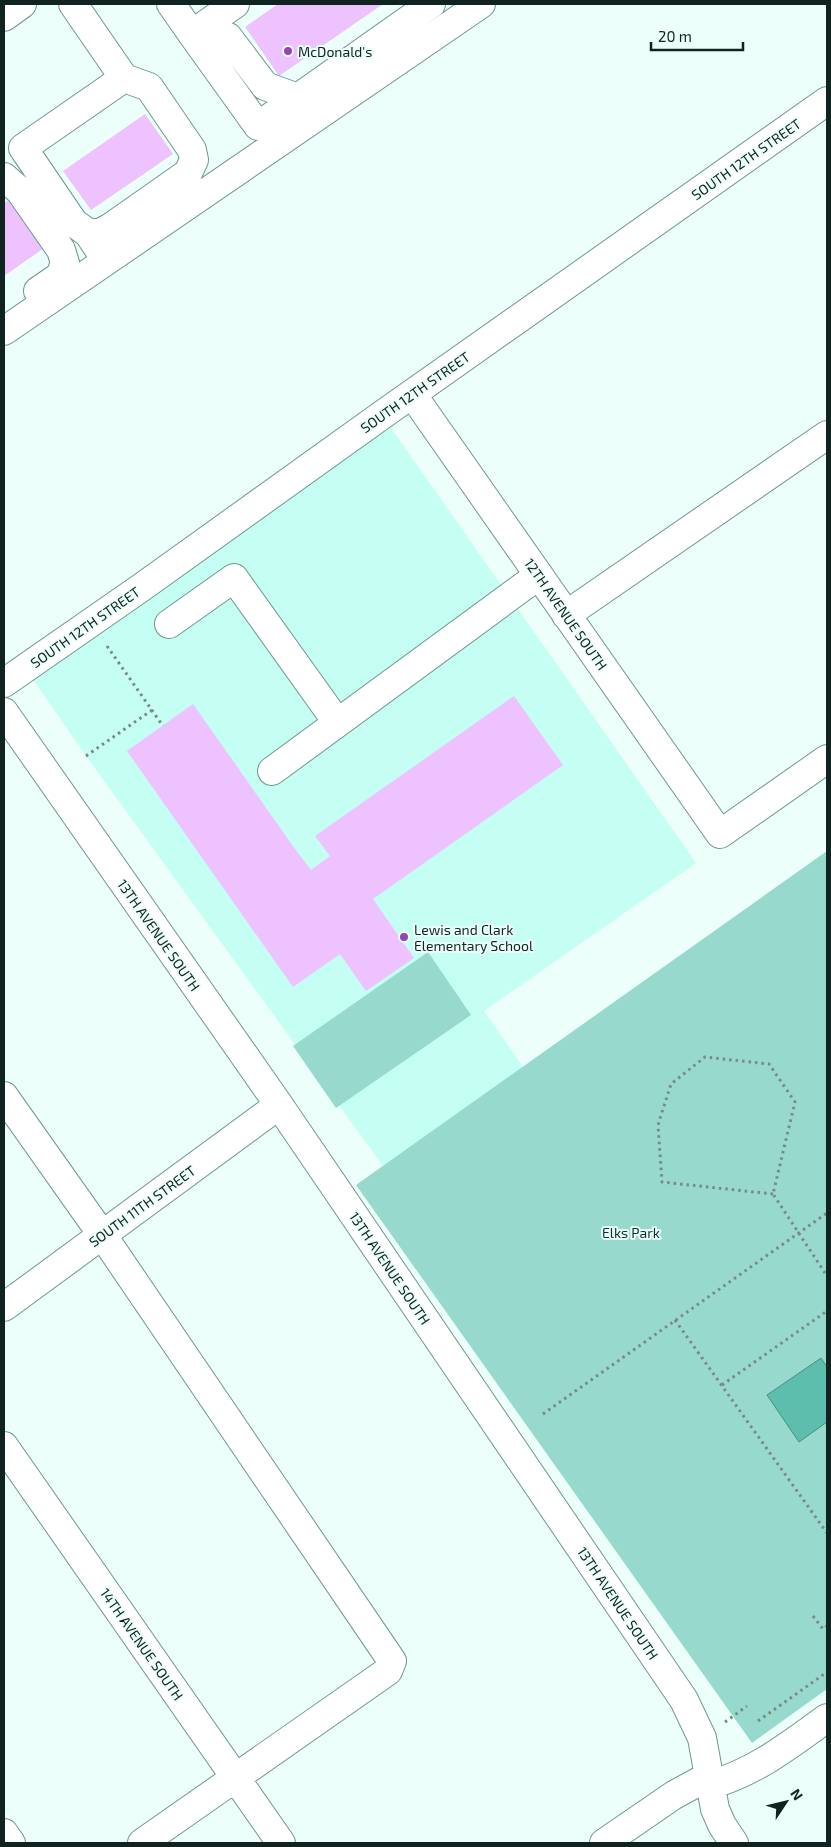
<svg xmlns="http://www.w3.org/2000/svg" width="831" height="1847" font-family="'Exo 2',sans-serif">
<rect width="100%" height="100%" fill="#ecfffb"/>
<path fill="#c5fef3" d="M382,415L696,863L484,1011L697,1315L557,1406L86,756L25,668Z"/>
<path fill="#97dacd" d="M827,851V1689L752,1743L356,1185Z
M428,952L471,1015L336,1108L293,1046Z"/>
<path fill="#5dbeae" stroke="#469083" d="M821,1358L827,1367V1422L799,1442L767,1395Z"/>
<path fill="#edc2ff" d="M278,4H383L279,76L245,27Z
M145,114L173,154L91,210L63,171Z
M13,197L47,246L4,276V203Z
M514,696L563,765L373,899L414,958L366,991L340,954L293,987L127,751L193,704L295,849L311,870L330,856L315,836Z"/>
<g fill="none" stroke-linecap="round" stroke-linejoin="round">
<g stroke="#6c9890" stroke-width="30">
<path id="minor" d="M73,4L124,78L23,148L74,223L88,233L106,260
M171,4L192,34L235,4
M192,34L258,126L431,4
M192,34L228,37L265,86L298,98
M4,177L20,191L61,250L65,263L60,276L38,291
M88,233H100L111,227L188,173L194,160L192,150L149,87L124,78
M4,331L481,4
M412,394L720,834L827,759
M566,615L827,435
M169,624L234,578L337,722
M4,683L142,587L382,415L827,101
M4,712L279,1105L684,1700L702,1738L715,1809L722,1825L734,1843
M272,771L539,575
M4,1096L103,1236L392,1661L388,1671L142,1843
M4,1307L279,1105
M4,1446L281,1843
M710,1785C756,1772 789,1745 827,1718
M4,1833L11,1843
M604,1843L674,1795L709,1776"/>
</g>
<g stroke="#6c9890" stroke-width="30">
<path id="major" d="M4,17L22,4"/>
</g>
<path stroke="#778a86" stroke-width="3" stroke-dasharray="2.5 4" stroke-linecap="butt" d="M107,646L163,726
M86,756L152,710
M773,1194L662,1182L658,1125L671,1084L705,1057L769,1064L795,1102L773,1194L827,1276
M675,1320L827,1533
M722,1385L827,1311
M543,1414L827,1213
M813,1616L823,1629L827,1626
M758,1721L827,1672
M725,1722L747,1706"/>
<use href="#minor" stroke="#fff" stroke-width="28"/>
<use href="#major" stroke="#fff" stroke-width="28"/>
</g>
<g fill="#9745b4" stroke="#ecfffb" stroke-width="2">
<circle cx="288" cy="51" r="5"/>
<circle cx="404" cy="937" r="5"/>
</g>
<g text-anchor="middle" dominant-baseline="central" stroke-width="4" stroke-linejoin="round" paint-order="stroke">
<g font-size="14" fill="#112320" stroke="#ecfffb" text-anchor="start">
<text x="298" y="51">McDonald's</text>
<text x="414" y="929">Lewis and Clark<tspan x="414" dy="16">Elementary School</tspan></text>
</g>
<g font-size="14" fill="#112320" stroke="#ecfffb">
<text transform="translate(746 159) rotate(-35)">SOUTH 12TH STREET</text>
<text transform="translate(415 392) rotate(-35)">SOUTH 12TH STREET</text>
<text transform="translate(566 614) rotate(55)">12TH AVENUE SOUTH</text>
<text transform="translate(85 627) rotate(-35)">SOUTH 12TH STREET</text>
<text transform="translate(159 935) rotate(55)">13TH AVENUE SOUTH</text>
<text transform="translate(142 1206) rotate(-36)">SOUTH 11TH STREET</text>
<text transform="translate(390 1268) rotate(56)">13TH AVENUE SOUTH</text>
<text transform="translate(618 1603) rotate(56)">13TH AVENUE SOUTH</text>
<text transform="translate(142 1644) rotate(55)">14TH AVENUE SOUTH</text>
</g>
<g font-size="14" fill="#04342e" stroke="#ecfffb">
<text x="631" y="1232">Elks Park</text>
</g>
</g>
<rect width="831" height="1847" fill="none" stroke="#112320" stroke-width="10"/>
<g transform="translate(786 1802) rotate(55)" stroke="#ecfffb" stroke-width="4" paint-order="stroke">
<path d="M0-4L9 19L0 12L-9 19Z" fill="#112320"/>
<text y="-8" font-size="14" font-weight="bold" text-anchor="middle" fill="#112320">N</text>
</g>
<path d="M651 42v8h92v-8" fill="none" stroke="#112320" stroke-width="2.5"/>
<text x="658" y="42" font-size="15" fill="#112320" stroke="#ecfffb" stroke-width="4" paint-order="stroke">20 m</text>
</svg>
